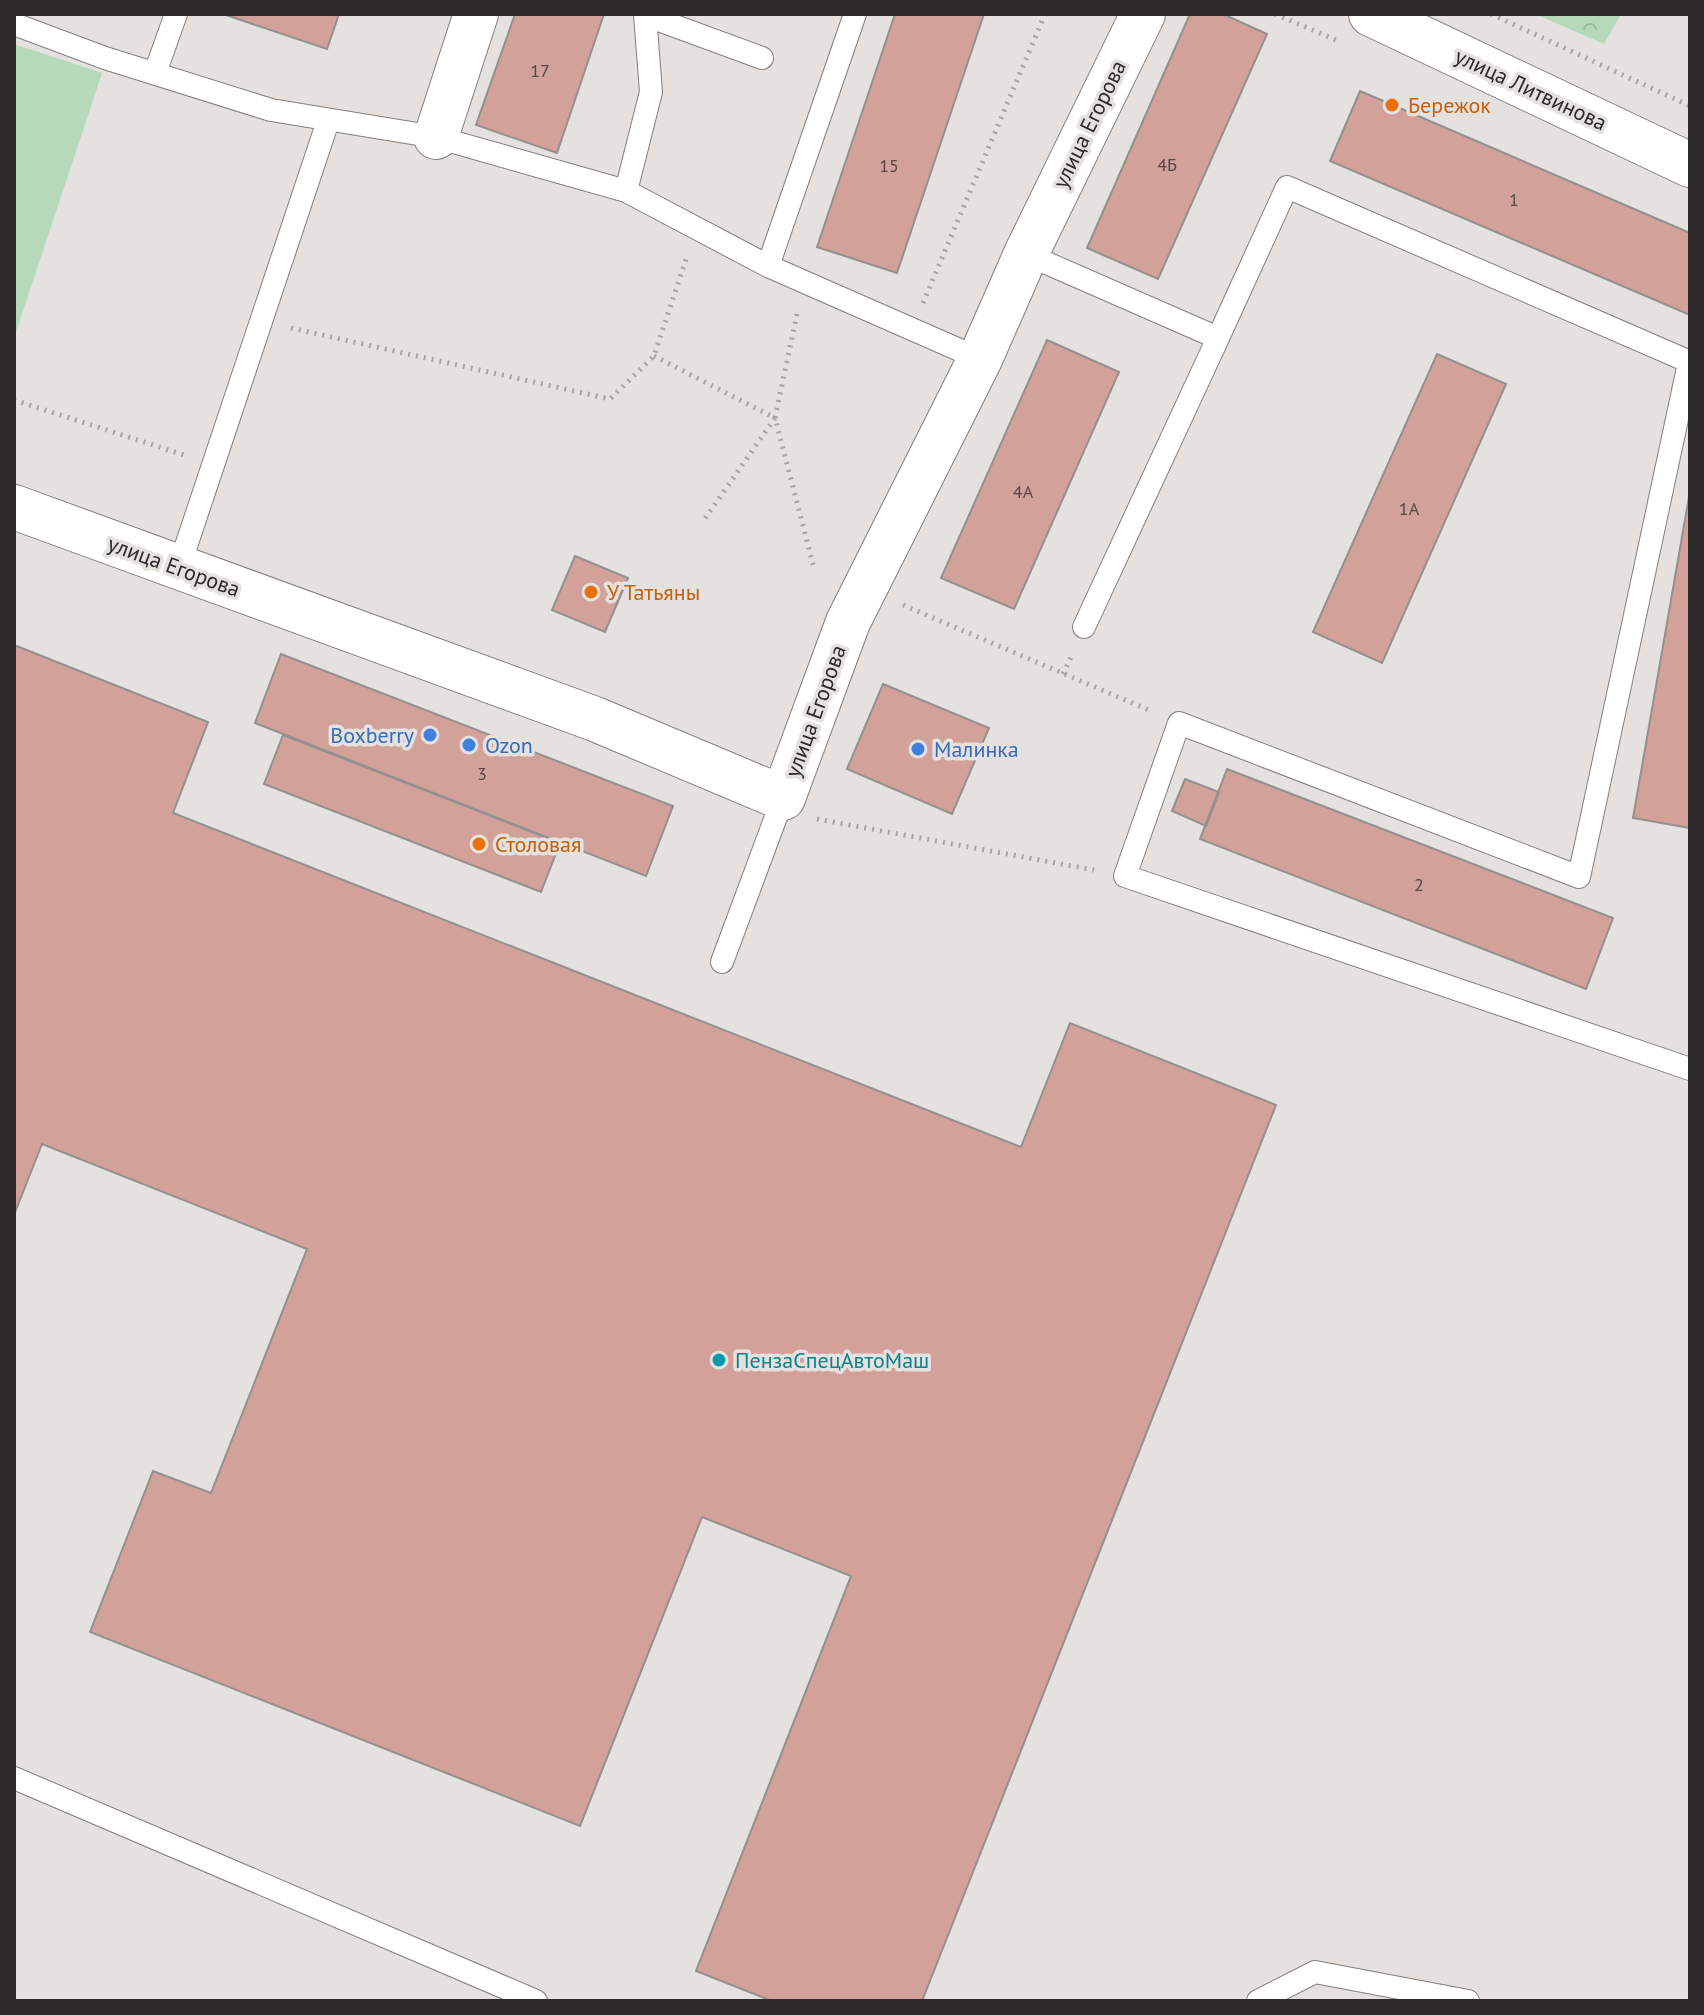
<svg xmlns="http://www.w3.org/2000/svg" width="1704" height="2015" font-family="'PT Sans',sans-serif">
<defs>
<pattern id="forest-crowns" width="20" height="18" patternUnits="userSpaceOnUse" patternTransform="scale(2)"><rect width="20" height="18" fill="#b6d9bb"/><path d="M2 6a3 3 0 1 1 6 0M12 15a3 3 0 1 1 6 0" fill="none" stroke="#9dbaa1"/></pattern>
</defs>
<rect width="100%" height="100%" fill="#e4e1de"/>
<path fill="url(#forest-crowns)" d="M1535,14H1621L1604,44Z"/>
<path fill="#b6d9bb" d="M14,44L102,73L14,338Z"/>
<path fill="#d1a19a" stroke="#93908f" stroke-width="2" d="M223,14H339L327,49Z
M515,14H604L557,153L476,125Z
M895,14H984L897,273L817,247Z
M1190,14H1223L1267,34L1158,279L1087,248Z
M1360,91L1690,233V315L1330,161Z
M1047,340L1119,372L1014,609L941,578Z
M1437,354L1506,384L1382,663L1313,632Z
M1690,491V828L1633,818Z
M575,556L628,578L605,632L552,610Z
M14,645L208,722L173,813L1021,1147L1070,1023L1276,1105L922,2001H772L696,1971L851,1576L702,1517L580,1826L90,1632L153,1471L211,1493L307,1249L42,1144L14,1215Z
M281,654L673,806L646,876L255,723Z
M883,684L989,728L952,814L847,769Z
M283,735L560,843L541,892L264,784Z
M1227,769L1613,918L1586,989L1200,839Z
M1185,779L1219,792L1206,826L1172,811Z"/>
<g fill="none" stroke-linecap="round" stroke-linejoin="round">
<g stroke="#827f7d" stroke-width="24">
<path id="lane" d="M14,24L105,58L271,110L436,137L626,191
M762,58L645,15L651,92L626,191L768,266L855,14
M155,73L176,14
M1026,254L1218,338L1287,187L1690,362
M768,266L980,359
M1689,363L1579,877L1179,723L1125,876L1690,1069
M179,567L328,121
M1084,627L1218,338
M722,962L783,798
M14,1778L536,2001
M1258,2001L1315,1972L1468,2001"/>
</g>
<g stroke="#827f7d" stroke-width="46">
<path id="street" d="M436,137L476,14
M14,507L595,719L783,798L848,622L980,359L1026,254L1143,14"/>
</g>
<g stroke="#827f7d" stroke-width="46">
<path id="secondary" d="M1371,14L1690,165"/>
</g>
<path stroke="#a7a5a3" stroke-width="5" stroke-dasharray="2 6" stroke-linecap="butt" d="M1275,14L1336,40
M1491,14L1690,106
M923,303L1045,14
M797,314L775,418L814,568
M291,328L610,399L654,356L687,256
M654,356L775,418L704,520
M14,400L184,455
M903,605L1151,711
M1063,674L1073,653
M817,819L1094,870"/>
<use href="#lane" stroke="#fff" stroke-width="22"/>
<use href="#street" stroke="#fff" stroke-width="44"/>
<use href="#secondary" stroke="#fff" stroke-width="44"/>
</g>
<g fill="#e8710a" stroke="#e4e1de" stroke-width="3">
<circle cx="1392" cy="105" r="8"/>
<circle cx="591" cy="592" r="8"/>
<circle cx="479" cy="844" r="8"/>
</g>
<g fill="#3f7fe0" stroke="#e4e1de" stroke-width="3">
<circle cx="430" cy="735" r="8"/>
<circle cx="469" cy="745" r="8"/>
<circle cx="918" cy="749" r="8"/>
</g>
<circle fill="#0f9aa8" stroke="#e4e1de" stroke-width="3" cx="719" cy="1360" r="8"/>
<g text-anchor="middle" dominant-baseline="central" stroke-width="7" stroke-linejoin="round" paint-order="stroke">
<g font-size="18" fill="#554846">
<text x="540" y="70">17</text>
<text x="1167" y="164">4Б</text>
<text x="889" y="165">15</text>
<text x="1514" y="199">1</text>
<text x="1023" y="491">4А</text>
<text x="1409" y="508">1А</text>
<text x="482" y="773">3</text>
<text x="1419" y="884">2</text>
</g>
<g font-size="22" fill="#2c2b2a" stroke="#e4e1de">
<text transform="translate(1531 89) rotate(25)">улица Литвинова</text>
<text transform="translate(1089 124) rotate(-64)">улица Егорова</text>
<text transform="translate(174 566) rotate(20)">улица Егорова</text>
<text transform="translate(815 711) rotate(-70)">улица Егорова</text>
</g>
<g font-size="22" fill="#c56008" stroke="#e4e1de" text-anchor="start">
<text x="1408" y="105">Бережок</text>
<text x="607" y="592">У Татьяны</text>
<text x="495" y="844">Столовая</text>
</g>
<g font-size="22" fill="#366cbe" stroke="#e4e1de" text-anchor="start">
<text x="414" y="735" text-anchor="end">Boxberry</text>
<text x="485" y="745">Ozon</text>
<text x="934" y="749">Малинка</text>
</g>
<g font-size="22" fill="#0d838f" stroke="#e4e1de" text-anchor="start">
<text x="735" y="1360">ПензаСпецАвтоМаш</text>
</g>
</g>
<rect width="1704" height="2015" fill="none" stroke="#2c2b2a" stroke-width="32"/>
</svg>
